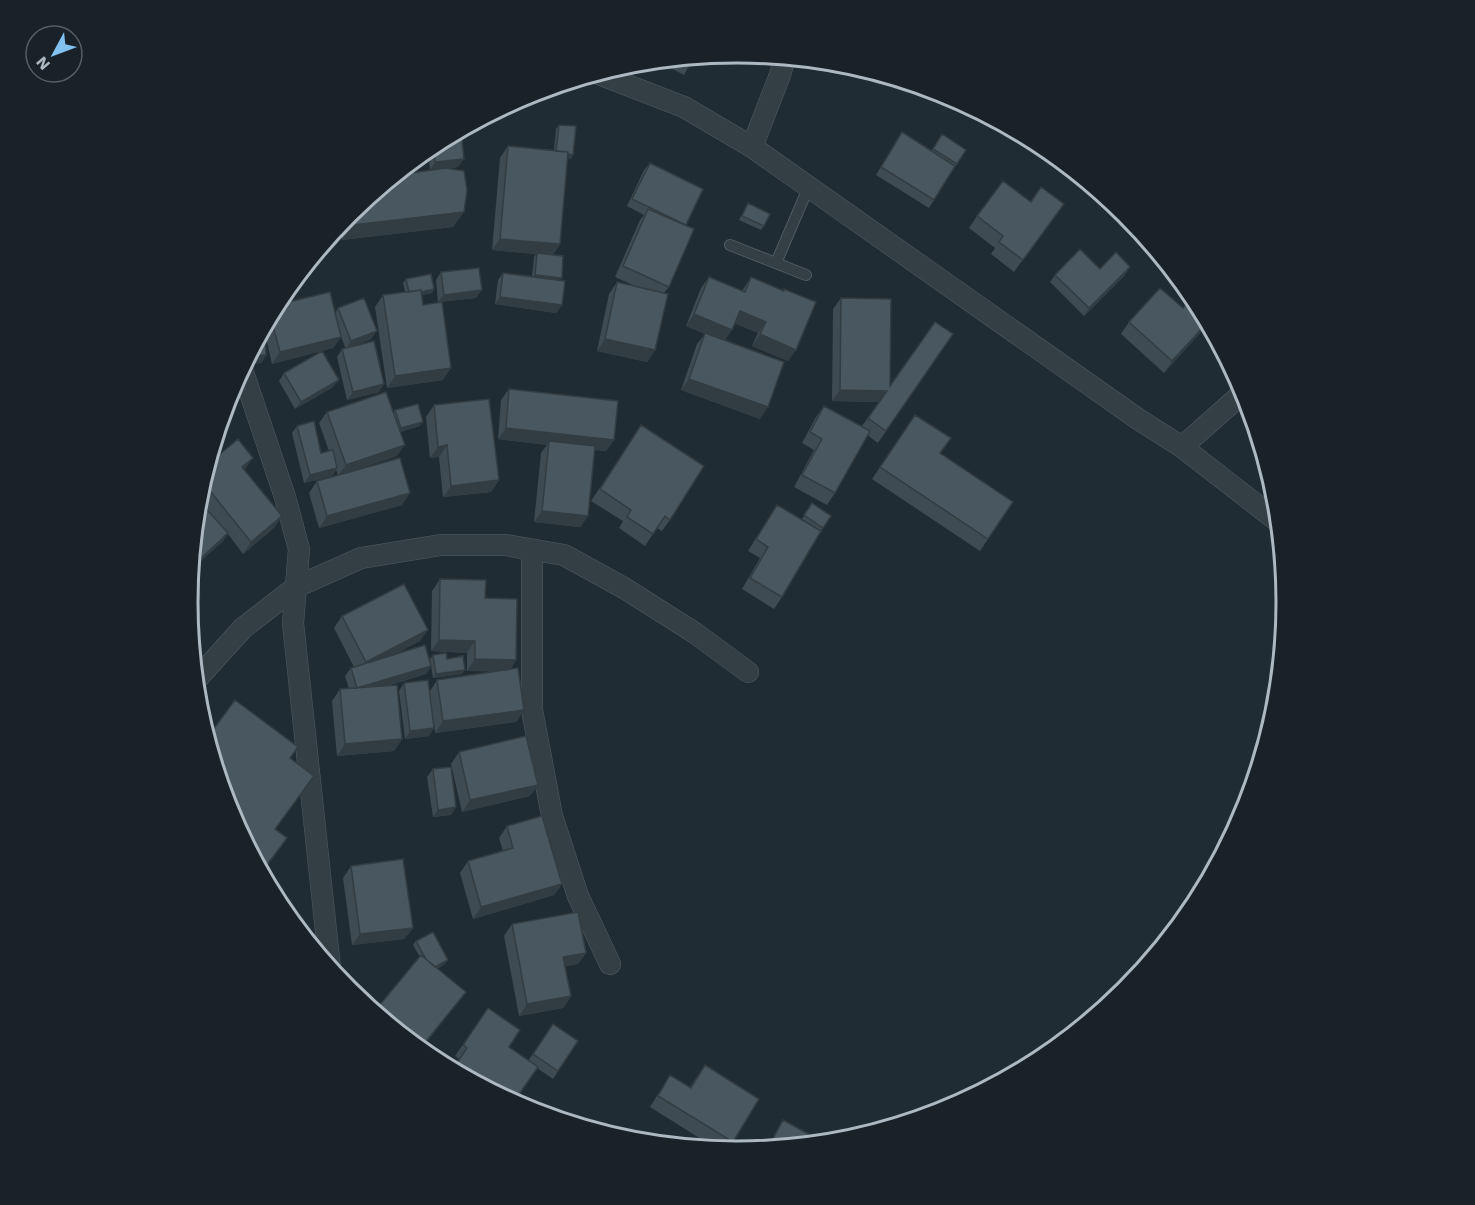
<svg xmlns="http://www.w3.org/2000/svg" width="1475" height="1205" font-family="'Work Sans',sans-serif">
<rect width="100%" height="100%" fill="#202c34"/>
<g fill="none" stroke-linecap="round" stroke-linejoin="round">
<g stroke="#515b63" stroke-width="12">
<path id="lane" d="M730,245L806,275
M776,263L809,186"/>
</g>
<g stroke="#515b63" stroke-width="22">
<path id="street" d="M596,73L684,107L752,147L1138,419L1182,447L1245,391
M752,147L780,75L785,57
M242,369L285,497L299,549L293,623L330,968
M1182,447L1280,523
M532,550V710L552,816L578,896L610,964
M195,681L243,628L296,587L361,558L441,545H505L564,555L624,588L695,633L748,672"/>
</g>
<use href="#lane" stroke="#333e45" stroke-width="10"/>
<use href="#street" stroke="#333e45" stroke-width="21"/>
</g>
<path fill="#3e4b53" d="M694,57L684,75L667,66L670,60L669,59Z
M559,125L571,159L567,158L560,244L553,255L562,278L560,280L562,305L556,313L495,304L498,280L503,273L532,276L534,257L536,254L492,250L500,158L508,146L554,150L556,129Z
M461,130L458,167L430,170L428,149L432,145Z
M902,132L931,151L942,134L966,150L929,208L876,175Z
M650,163L685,225L669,287L664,293L655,350L647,362L597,351L609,294L617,282L635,286L615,277L640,220L644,215L627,206L644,170Z
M396,175L453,227L342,240L340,224L349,213Z
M1031,202L1064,204L1014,272L991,254L995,248L969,228L977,216Z
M748,203L764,226L761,230L739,220Z
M1100,269L1125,275L1084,316L1050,282L1055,275Z
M441,272L476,298L438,302L436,280Z
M709,277L742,291L751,277L796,350L788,361L752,346L758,333L734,323L725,340L760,419L681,390L697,344L705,334L686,326L701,288Z
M406,279L434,289L432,293L422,295L423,305L443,380L387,388L375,307L383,295L405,292L403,283Z
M841,298L890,386L953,334L878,443L867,435L835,493L827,505L794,487L814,450L802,443L816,417L824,406L862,426L879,402L832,401L833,309Z
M276,305L335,313L338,308L371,339L346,349L341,337L333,348L272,364L266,338V355L261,363L245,364Z
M1183,308L1209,323L1164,373L1121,334L1129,322Z
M342,349L379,392L347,400L337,357Z
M284,373L333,387L295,409L279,381Z
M509,389L614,440L606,451L595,450L588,516L580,527L534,522L541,453L547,445L498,439L501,400Z
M434,405L499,480L491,492L443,497L439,457L430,458L426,417Z
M395,410L420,426L400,432L397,456L358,469L402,505L319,528L309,493L317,481L338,475L336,470L332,476L304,483L292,433L297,426L321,453L329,451L319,423L327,412L393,413Z
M915,415L940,453L1013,502L980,551L872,479Z
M641,425L670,520L662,531L657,528L645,546L619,528L623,521L591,501Z
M207,465L244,470L282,516L274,528L243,554L228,534L223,541L192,569L191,567L198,500L214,518L198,498Z
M812,503L831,516L821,531L782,597L774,609L742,589L760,558L748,551L777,505L817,529L802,519Z
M440,579L485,598L516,660L510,670L524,710L516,722L435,733L434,723L429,736L405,739L399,691L404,683L430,691L437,680L497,671H467V653L431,651L432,591Z
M342,616L420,641L393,655L431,666L426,674L387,686L402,739L394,751L337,756L332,701L340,689H349L345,676L351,668L354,667L334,628Z
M433,655L447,659L462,674L433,678L430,659Z
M459,752L530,796L462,812L451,764Z
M433,769L456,807L451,815L433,817L427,777Z
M507,826L562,884L554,895L473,919L460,873L468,861L503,851L499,838Z
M351,866L413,928L404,939L352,945L343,878Z
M512,924L586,953L578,964L565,966L571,996L563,1008L519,1016L504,936Z
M416,941L445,964L437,969L466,992L458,1003L420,957L413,945Z
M488,1008L509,1047L528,1061L553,1024L578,1041L553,1079L537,1068L513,1103L452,1070L459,1059L455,1056Z
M705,1065L733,1142L726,1151H720L650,1107L670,1075L690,1087Z
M783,1120L827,1144L766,1150L778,1128Z"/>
<path fill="#323d43" d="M556,153L573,155L571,159L553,157Z
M464,159L458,167L430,170L435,162Z
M464,212L453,227L342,240L353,225Z
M500,239L560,244L552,256L492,250Z
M1130,267L1125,275L1084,316L1089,308Z
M535,275L562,278L559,282L532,279Z
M434,289L432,293L406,298L409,294Z
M482,290L476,298L438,302L444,295Z
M500,297L562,305L556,313L495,304Z
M740,311L766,322L758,333L732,322Z
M694,314L732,330L724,342L686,326Z
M1208,322L1209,323L1164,373L1172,361Z
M377,331L371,339L346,349L351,341Z
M760,334L796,350L788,361L752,346Z
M341,337L333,348L272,364L280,352Z
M605,339L655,350L647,362L597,351Z
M266,355L261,363L245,364L249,356Z
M451,368L443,380L387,388L395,376Z
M689,379L768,407L760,419L681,390Z
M339,380L333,387L295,409L301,402Z
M384,384L379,392L347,400L353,392Z
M840,390L887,391L879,402L832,401Z
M423,422L420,426L398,432L401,428Z
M506,428L614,440L606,451L549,445V441L547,445L498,439Z
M405,445L397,456L338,476L346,465Z
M447,445L439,457L430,458L438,447Z
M253,458L245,469L234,478L242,467Z
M337,468L332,476L304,483L310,475Z
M499,480L491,492L443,497L451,486Z
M410,493L402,505L319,528L327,516Z
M542,511L588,516L580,527L534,522Z
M282,516L274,528L243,554L251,542Z
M228,533L223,541L192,569L198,561Z
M200,597L192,609L188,612V608Z
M428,630L420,641L358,674L366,662Z
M439,640L475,641L467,653L431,651Z
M475,659L516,660L508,672L467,671Z
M431,666L426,674L352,696L357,689Z
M465,670L462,674L433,678L436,674Z
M524,710L516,722L435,733L443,721Z
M434,728L429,736L405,739L410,731Z
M402,739L394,751L337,756L345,744Z
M538,785L530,796L462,812L470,800Z
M456,807L451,815L433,817L438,810Z
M562,884L554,895L473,919L481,907Z
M413,928L404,939L352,945L360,934Z
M586,953L578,964L555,968L563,957Z
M448,960L445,964L428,973L431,969Z
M466,992L458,1003L420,1050H419Z
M571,996L563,1008L519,1016L527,1004Z"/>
<path fill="#485760" stroke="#323d43" stroke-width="1.5" d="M694,57L689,67L674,59Z
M559,125L576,126L573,155L568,154V152L556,151Z
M461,130L464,159L435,162L433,144Z
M902,132L955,166L934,200L881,167Z
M942,134L966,150L957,164L933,149Z
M508,146L568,152L560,244L500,239Z
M650,163L703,189L686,225L632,199Z
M446,168L464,171L467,190L464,212L353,225L351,212L396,175Z
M1003,181L1031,202L1041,187L1064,204L1023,260L999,242L1003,236L977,216Z
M748,203L770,214L764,226L742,216Z
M648,209L694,229L669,287L623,266Z
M1080,249L1100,269L1116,252L1130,267L1089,308L1055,275Z
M537,253L563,256L562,278L535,275Z
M479,268L482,290L444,295L441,272Z
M503,273L565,281L562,305L500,297Z
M431,274L434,289L421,292V290L409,292L406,279Z
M709,277L745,292L751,277L784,291V289L816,302L796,350L760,334L766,322L740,311L732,330L694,314Z
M617,282L668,294L655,350L605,339Z
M1160,288L1183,308L1194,296L1208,322L1172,361L1129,322Z
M421,290L423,305L442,302L451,368L395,376L383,295Z
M330,292L341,337L280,352L270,315L276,305Z
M364,298L377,331L351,341L338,308Z
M841,298L891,299L890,386L935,322L953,334L886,431L868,418L887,391L840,390Z
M265,326L266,355L249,356Z
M705,333L784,362L768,407L689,379Z
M374,341L384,384L353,392L342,349Z
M322,351L339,380L301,402L284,373Z
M509,389L618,401L614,440L506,428Z
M386,392L405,445L346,465L327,412Z
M489,399L499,480L451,486L447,445L438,447L434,405Z
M418,404L423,422L401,428L395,410Z
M824,406L870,431L835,493L802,475L822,439L810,432Z
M222,415L226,418L220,424Z
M915,415L951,438L940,453L1013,502L988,539L880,467Z
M314,421L321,453L333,450L337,468L310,475L297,426Z
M641,425L704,466L670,520L665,516L653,534L627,517L631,510L600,489Z
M238,439L253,458L242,467L282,516L251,542L202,481L207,465Z
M549,441L595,446L588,516L542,511Z
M400,458L410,493L327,516L317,481Z
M198,500L228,533L198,561L192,555Z
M812,503L831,516L823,528L804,515Z
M777,505L821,531L782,597L750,578L768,547L756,539Z
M440,579L486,580L485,598L517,599L516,660L475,659V641L439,640Z
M404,584L428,630L366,662L342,616Z
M189,585L200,597L188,608V602Z
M425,645L431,666L357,688L351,668Z
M446,653L447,659L463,656L465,670L436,674L433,655Z
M518,668L524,710L443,721L437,680Z
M428,680L434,728L410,731L404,683Z
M397,685L402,739L345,744L340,689Z
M235,700L298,747L290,758L314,776L275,829L287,838L261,873L229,813L207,738Z
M526,736L538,785L470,800L459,752Z
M451,767L456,807L438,810L433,769Z
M542,816L562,884L481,907L468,861L513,848L507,826Z
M403,859L413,928L360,934L351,866Z
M578,912L586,953L563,957L571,996L527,1004L512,924Z
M433,932L448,960L435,967L426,959L416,941Z
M421,955L466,992L419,1050L374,1012Z
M488,1008L520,1030L509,1047L538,1067L513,1103L452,1070L467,1048L463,1045Z
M553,1024L578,1041L558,1071L533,1054Z
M705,1065L759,1099L733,1142L658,1096L670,1075L691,1088Z
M783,1120L827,1144L771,1149L768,1148Z"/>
<path d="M0 0H1475V1205H0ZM198 602a539 539 0 1 1 1078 0a539 539 0 1 1-1078 0Z" fill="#192229" fill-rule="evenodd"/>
<path fill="none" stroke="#adb9c2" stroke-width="3" d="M198 602a539 539 0 1 1 1078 0a539 539 0 1 1-1078 0Z"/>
<g transform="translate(54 54) rotate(229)"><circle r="28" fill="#192229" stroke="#545e66" stroke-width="1.5"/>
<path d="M0-4.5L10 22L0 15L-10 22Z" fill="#83c1f1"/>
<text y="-9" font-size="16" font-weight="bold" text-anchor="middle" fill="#adb9c2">N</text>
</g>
</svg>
